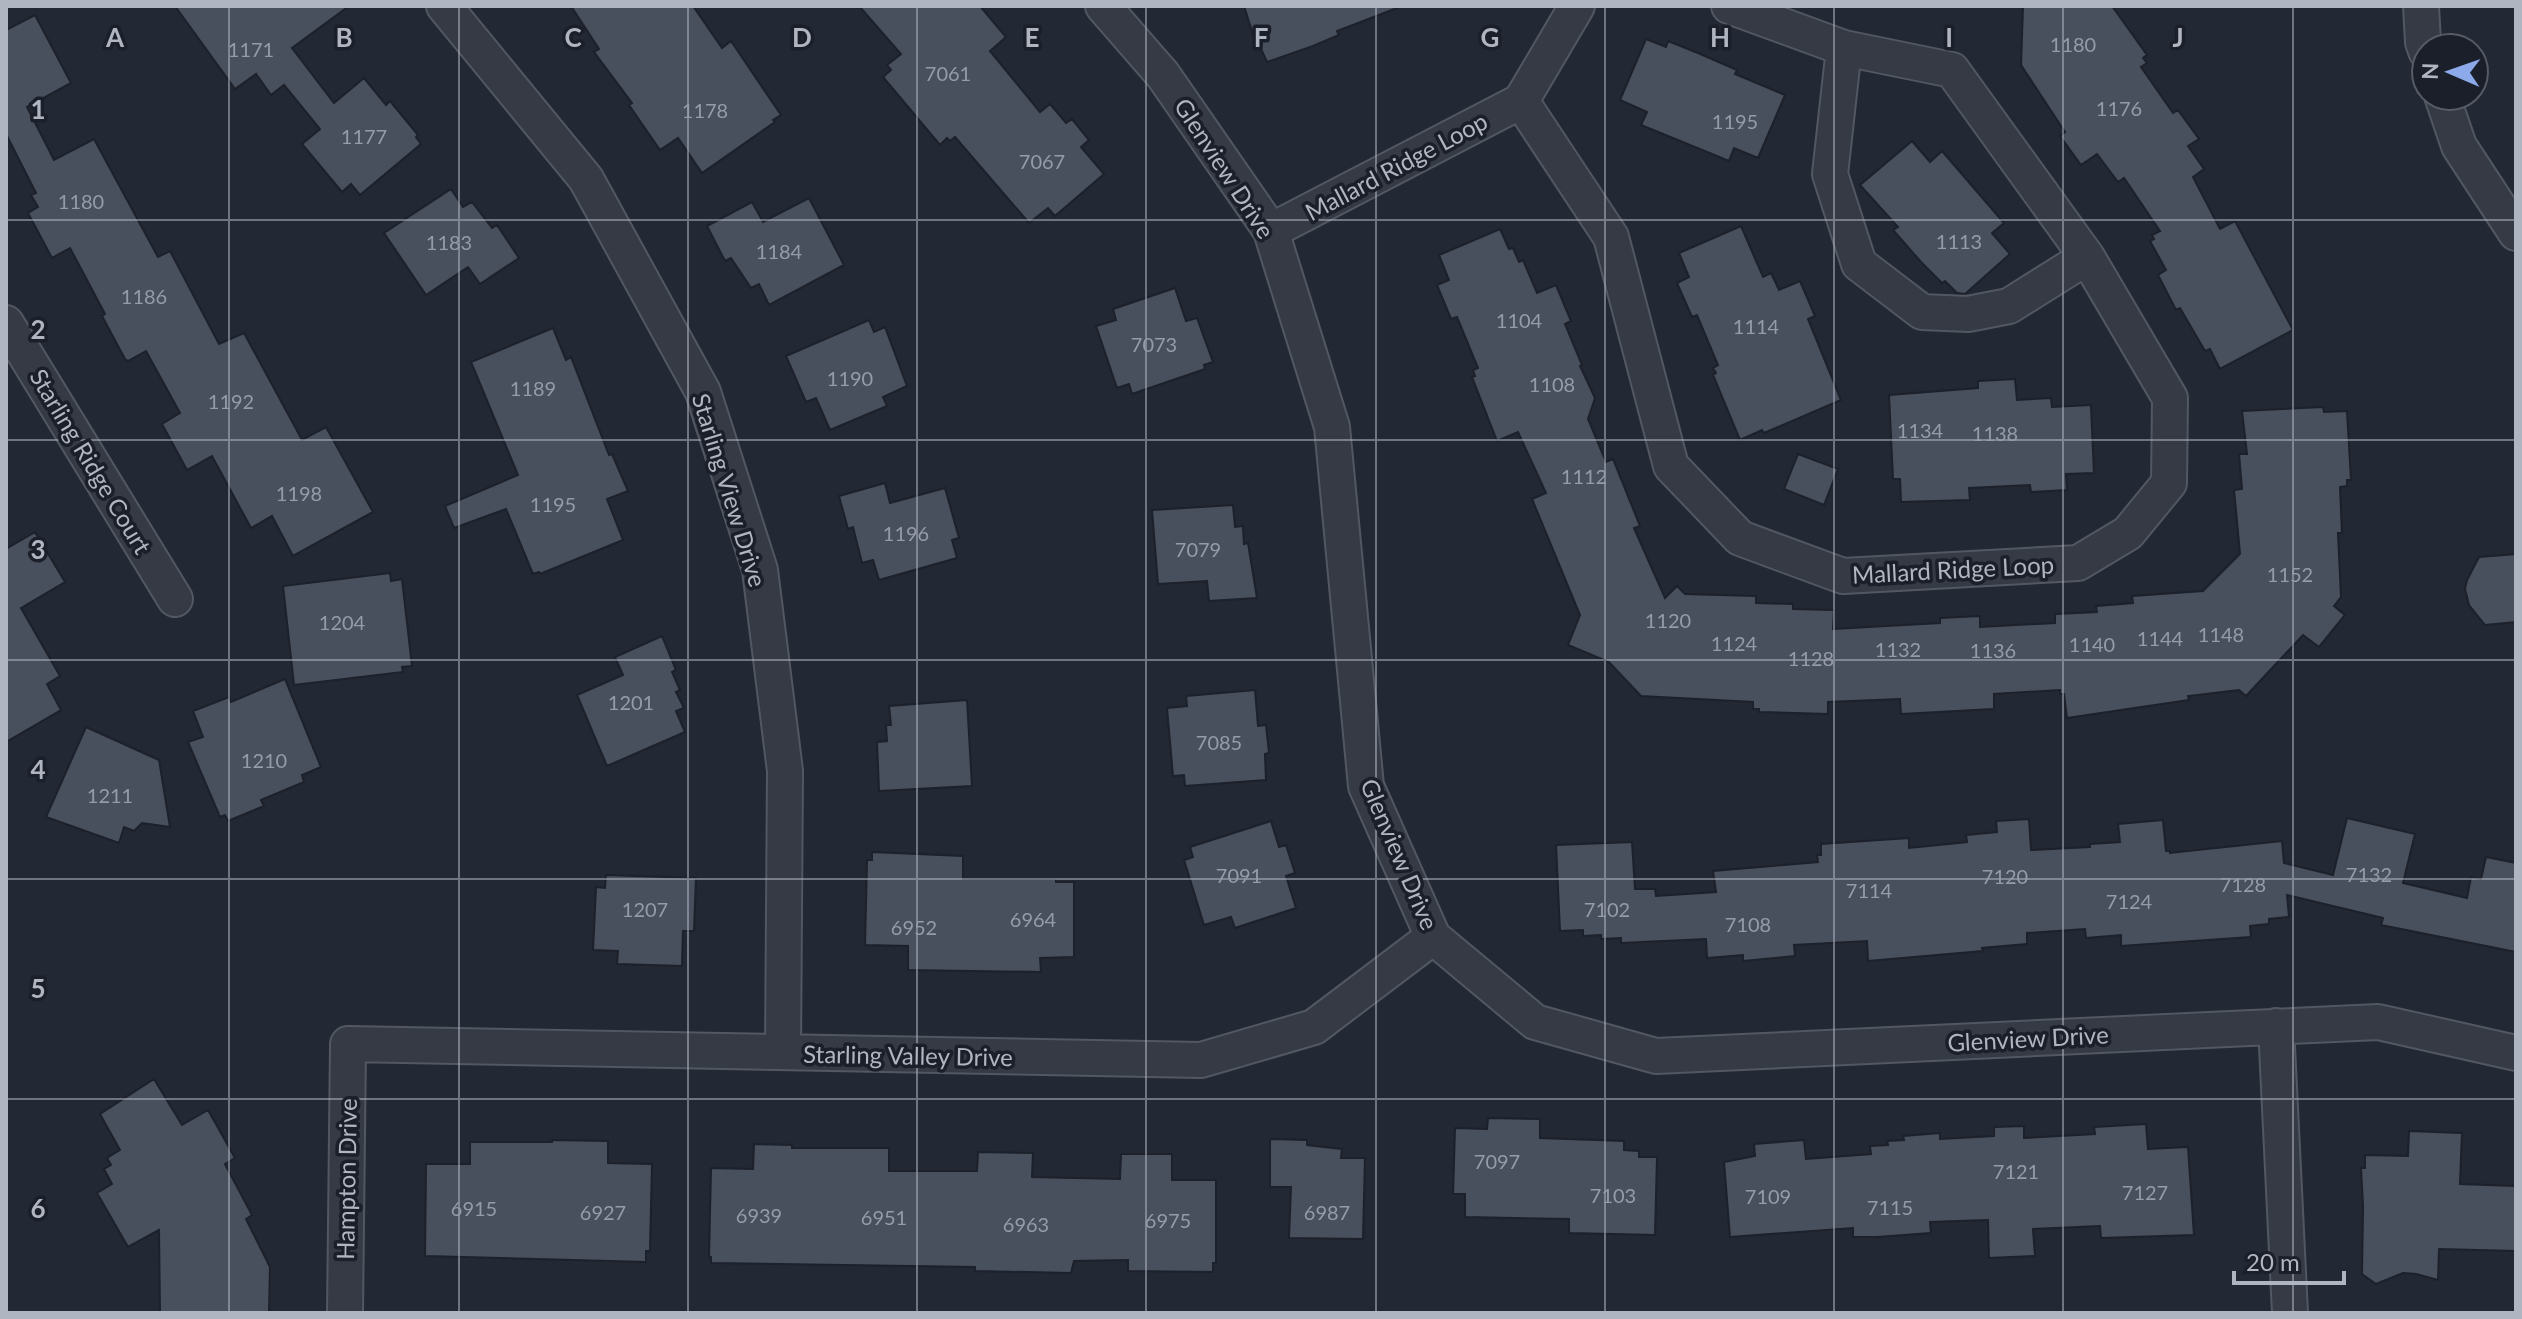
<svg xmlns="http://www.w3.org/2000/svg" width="2522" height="1319" font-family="Lato,sans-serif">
<rect width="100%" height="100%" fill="#222834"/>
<path fill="#484f5d" stroke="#1c212b" stroke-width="2" d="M175,6H349L292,48L334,103L364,78L386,105L390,101L418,135L416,137L421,144L360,195L351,184L342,192L302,144L320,129L284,85L271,95L256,74L235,89Z
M571,6H693L722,48L731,41L781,115L773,120L775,122L702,173L678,138L660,150L629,105L632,103L594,52L599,49Z
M859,6H980L1006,37L990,51L1040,112L1050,104L1066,123L1072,119L1089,140L1081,147L1104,174L1055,216L1048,208L1029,223L955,137L950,141L947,138L940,145L883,77L891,70L887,65L901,54Z
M1244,6H1397V8L1337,31L1339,35L1313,46L1267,62L1257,40L1255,41Z
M2023,6H2112L2147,55L2143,58L2147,63L2141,67L2173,113L2178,110L2199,139L2188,146L2204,169L2193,177L2220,229L2235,221L2293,330L2220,369L2210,349L2205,351L2180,308L2176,310L2158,275L2166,270L2150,241L2154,239L2152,235L2160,231L2124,178L2118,182L2097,154L2081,165L2060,136L2065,132L2021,65Z
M35,15L71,83L27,107L54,160L94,139L158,257L170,251L219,344L244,333L302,440L326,427L373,512L293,556L272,516L251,528L212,456L187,470L162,424L180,413L146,351L128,361L125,359L102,316L105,314L70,248L52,258L28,213L38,207L31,195L36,193L6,134V30Z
M1646,39L1666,47L1668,41L1698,53L1737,70L1735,74L1785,95L1758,158L1734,148L1729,161L1641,125L1647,112L1620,100Z
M1912,141L1930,162L1942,151L2004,223L1992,233L2010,254L1965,294L1957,293L1945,281L1942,283L1921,262L1893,230L1898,227L1860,185Z
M451,189L463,207L472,202L492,228L497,225L519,258L480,284L468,267L426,295L384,233Z
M809,198L844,265L769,305L759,284L751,288L731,258L725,261L707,226L752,202L763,222Z
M1741,226L1763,277L1771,273L1779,290L1800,281L1815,316L1808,319L1841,400L1764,433L1762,430L1740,440L1713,375L1716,373L1713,368L1718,365L1697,315L1692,317L1677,283L1689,277L1679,253Z
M1500,229L1509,249L1513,248L1519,262L1523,260L1537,293L1556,285L1571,321L1565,324L1582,365L1580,366L1595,398L1588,419L1606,462L1613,459L1640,526L1634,528L1665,598L1677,586L1685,594L1756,596V603L1793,604V609L1834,610L1833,629L1940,623V618L1980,616V627L2055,623V614L2097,612L2096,606L2133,603L2132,596L2203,591L2240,554L2234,490L2242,489L2239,454H2247L2242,411L2323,407L2324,412L2347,411L2351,480H2347V486L2340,487L2342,533H2338L2341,597L2334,606L2345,615L2319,647L2303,635L2246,696L2239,690L2188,696L2189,700L2067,718L2064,694H2060V690L1994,694V709L1901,714L1900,699L1828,702V714L1759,712V709H1753V702L1641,696L1609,662L1568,645L1580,615L1532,499L1546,493L1518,432L1497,441L1472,377L1475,376L1473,370L1478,368L1457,317L1451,319L1437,285L1449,280L1439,255Z
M1175,288L1186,321L1197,318L1213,362L1204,365L1205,369L1132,394L1129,384L1117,388L1096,326L1116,320L1113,309Z
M869,320L874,332L885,327L907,386L883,397L887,406L830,430L816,398L806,402L786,356Z
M553,328L566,360L571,357L609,455L612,454L628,491L607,499L623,540L540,574L539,572L533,574L506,509L454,528L445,506L518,475L471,362Z
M2015,379L2017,400L2051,398L2052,407L2091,405L2094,473L2066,474L2067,490L2031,492L2030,485L1969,488L1970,500L1901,502L1900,479H1893L1889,395L1978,388V381Z
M1798,454L1838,469L1824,505L1784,489Z
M885,483L890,503L945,488L959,538L952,540L957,558L879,580L873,560L862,563L853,527L848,529L839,496Z
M1233,505L1235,527L1243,526L1244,544L1248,543L1257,598L1209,601L1207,581L1158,584L1152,510Z
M35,532L65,582L21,608L60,676L47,684L61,710L6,742V549Z
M2516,554V622L2485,625L2469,605L2465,589L2467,580L2479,557Z
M390,573L391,581L402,579L412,666L402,667L403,672L294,685L283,586Z
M662,636L676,670L672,672L680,690L676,692L684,708L676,711L685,732L607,766L577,695L623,675L615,657Z
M285,679L321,767L302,775L304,782L261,800L264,806L228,821L225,815L220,817L188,742L203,737L193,711L229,697L231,702Z
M1255,690L1258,726L1266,725L1269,753L1265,754L1266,780L1185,786L1184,775L1173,776L1167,708L1187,706L1186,696Z
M967,700L972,786L879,791L877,742L887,741L886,725H891L889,706Z
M86,727L159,760L170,827L142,823L134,831L124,827L119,843L46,817Z
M2347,818L2415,834L2403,883L2467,898L2471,877L2481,879L2486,857L2516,863V952L2381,925L2383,918L2287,895L2289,917L2269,919V924L2250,926L2251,937L2121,946V935L2086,938L2085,929L2027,933V944L1982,948L1983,951L1868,961L1867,941L1794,945L1795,956L1743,961V955L1707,958L1706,939L1621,943V938L1601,939V935L1583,936V930L1560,931L1556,845L1632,842L1635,889H1655L1656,896L1716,892L1713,871L1818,862L1817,855H1821V844L1909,838V848L1967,842L1966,835L1997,832L1996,821L2029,819L2031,850L2090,847V844L2120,842L2118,824L2163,820L2166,851H2170V853L2282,841L2284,863L2333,875Z
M1271,821L1279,847L1286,845L1295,873L1286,876L1296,908L1235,928L1231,917L1204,925L1184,860L1193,857L1190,847Z
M872,852L963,856V879H1056V882H1074V957L1040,958L1041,972L908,970V946L865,945L867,860H872Z
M606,875L696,878L694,931H683L682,966L617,964L618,951L593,950L596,887L605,888Z
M154,1079L182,1125L208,1110L235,1158L225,1164L252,1215L246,1219L270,1267L269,1313H160L159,1230L128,1247L97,1193L112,1184L104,1169L111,1165L107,1158L120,1150L100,1114Z
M1488,1118L1540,1119V1138L1624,1141V1150L1639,1151V1157H1657L1655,1235L1569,1233V1219L1465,1217V1194H1453L1455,1128L1487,1129Z
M2146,1124L2148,1149L2188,1147L2194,1235L2101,1238L2100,1226L2033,1229L2035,1256L1989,1258L1988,1220L1930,1222L1931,1233L1877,1237H1853V1228L1730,1237L1724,1162L1755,1156L1754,1144L1804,1140L1806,1159L1871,1154L1870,1146L1888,1145L1887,1141L1904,1140L1903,1136L1940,1133V1139L1994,1136V1127L2024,1126V1138L2095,1134L2094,1127Z
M2409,1131L2462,1133L2460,1184L2516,1186V1251L2439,1249L2438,1280L2416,1274L2403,1273L2376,1284L2362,1274L2363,1206L2361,1168H2365V1155L2408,1156Z
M1270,1139L1307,1140V1145L1342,1149L1341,1158H1365L1363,1239L1289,1238L1291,1187H1270Z
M552,1140L608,1141V1163L652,1164L650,1251H646V1262L425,1256L426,1164H470V1142H552Z
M754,1144L792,1145V1148H889V1171H977L978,1152L1033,1153L1032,1177L1120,1179L1121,1154H1172V1180H1216V1263H1213V1272L1128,1271V1260L1074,1261L1071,1273L975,1271V1267L711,1263V1257H709L711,1168L753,1169Z"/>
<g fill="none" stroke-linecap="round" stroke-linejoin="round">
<g stroke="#525862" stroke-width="38">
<path id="street" d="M444,6L586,179L703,392L760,570L785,771L783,1052
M1103,6L1163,75L1271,231L1332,427L1366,786L1433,937L1535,1022L1656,1056L2378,1022L2516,1053
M2421,6L2423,42L2426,51
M1844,48L1830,174L1859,264L1922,312L1968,314L2009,306L2087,257
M2442,96L2459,146L2516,233
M1521,101L1611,237L1671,466L1740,538L1843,576L2078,563L2128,533L2169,483L2170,398L2087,257L1952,70L1844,48L1729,6
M1271,231L1521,101L1577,6
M6,323L175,599
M2276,1026L2290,1313
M345,1313L348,1044L1201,1060L1314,1027L1433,937"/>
</g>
<use href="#street" stroke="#353a45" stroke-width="34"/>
</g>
<path fill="none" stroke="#afb5c1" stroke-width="2" stroke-opacity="0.55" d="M229,6V1313M459,6V1313M688,6V1313M917,6V1313M1146,6V1313M1376,6V1313M1605,6V1313M1834,6V1313M2063,6V1313M2293,6V1313M6,220H2516M6,440H2516M6,660H2516M6,879H2516M6,1099H2516"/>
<g text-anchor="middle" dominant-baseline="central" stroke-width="7" stroke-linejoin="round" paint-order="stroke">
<g font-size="20" fill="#959ca8">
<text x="2073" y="44">1180</text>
<text x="251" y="49">1171</text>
<text x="948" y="73">7061</text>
<text x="2119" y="108">1176</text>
<text x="705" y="110">1178</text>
<text x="1735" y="121">1195</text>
<text x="364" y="136">1177</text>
<text x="1042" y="161">7067</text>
<text x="81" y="201">1180</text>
<text x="1959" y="241">1113</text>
<text x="449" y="242">1183</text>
<text x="779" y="251">1184</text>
<text x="144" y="296">1186</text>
<text x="1519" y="320">1104</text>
<text x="1756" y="326">1114</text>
<text x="1154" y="344">7073</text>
<text x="850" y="378">1190</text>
<text x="1552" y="384">1108</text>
<text x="533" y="388">1189</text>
<text x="231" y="401">1192</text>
<text x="1920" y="430">1134</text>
<text x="1995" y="433">1138</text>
<text x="1584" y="476">1112</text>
<text x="299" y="493">1198</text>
<text x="553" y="504">1195</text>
<text x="906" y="533">1196</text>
<text x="1198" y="549">7079</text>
<text x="2290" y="574">1152</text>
<text x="1668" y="620">1120</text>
<text x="342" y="622">1204</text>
<text x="2221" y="634">1148</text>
<text x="2160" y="638">1144</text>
<text x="1734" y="643">1124</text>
<text x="2092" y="644">1140</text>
<text x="1898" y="649">1132</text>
<text x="1993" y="650">1136</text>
<text x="1811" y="658">1128</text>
<text x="631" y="702">1201</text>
<text x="1219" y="742">7085</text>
<text x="264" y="760">1210</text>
<text x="110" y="795">1211</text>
<text x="2369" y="874">7132</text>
<text x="1239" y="875">7091</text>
<text x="2005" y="876">7120</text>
<text x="2243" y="884">7128</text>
<text x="1869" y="890">7114</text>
<text x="2129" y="901">7124</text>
<text x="645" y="909">1207</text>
<text x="1607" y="909">7102</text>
<text x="1033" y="919">6964</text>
<text x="1748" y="924">7108</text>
<text x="914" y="927">6952</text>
<text x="1497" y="1161">7097</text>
<text x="2016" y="1171">7121</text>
<text x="2145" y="1192">7127</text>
<text x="1613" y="1195">7103</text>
<text x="1768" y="1196">7109</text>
<text x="1890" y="1207">7115</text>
<text x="474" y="1208">6915</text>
<text x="603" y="1212">6927</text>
<text x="1327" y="1212">6987</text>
<text x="759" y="1215">6939</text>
<text x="884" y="1217">6951</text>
<text x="1168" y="1220">6975</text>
<text x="1026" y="1224">6963</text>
</g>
<g font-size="24" fill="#afb5c1" stroke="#1b1f29">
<text transform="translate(1396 166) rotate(-28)">Mallard Ridge Loop</text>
<text transform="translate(1225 168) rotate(57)">Glenview Drive</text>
<text transform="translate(91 461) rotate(59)">Starling Ridge Court</text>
<text transform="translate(730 490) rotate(73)">Starling View Drive</text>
<text transform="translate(1953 569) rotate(-3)">Mallard Ridge Loop</text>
<text transform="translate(1400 854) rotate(67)">Glenview Drive</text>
<text transform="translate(2028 1038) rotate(-3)">Glenview Drive</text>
<text transform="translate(908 1055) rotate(1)">Starling Valley Drive</text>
<text transform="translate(346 1179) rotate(-89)">Hampton Drive</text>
</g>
</g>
<g font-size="26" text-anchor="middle" font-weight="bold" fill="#afb5c1" stroke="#1b1f29" stroke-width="7" stroke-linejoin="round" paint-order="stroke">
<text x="115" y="47">A</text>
<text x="344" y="47">B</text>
<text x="573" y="47">C</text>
<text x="802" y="47">D</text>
<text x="1032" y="47">E</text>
<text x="1261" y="47">F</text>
<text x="1490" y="47">G</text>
<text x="1720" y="47">H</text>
<text x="1949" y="47">I</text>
<text x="2178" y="47">J</text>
<text x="38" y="119">1</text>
<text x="38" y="339">2</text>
<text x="38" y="559">3</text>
<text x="38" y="779">4</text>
<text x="38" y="998">5</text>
<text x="38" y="1218">6</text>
</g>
<rect width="2522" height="1319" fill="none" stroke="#afb5c1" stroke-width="16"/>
<g transform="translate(2450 72) rotate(272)"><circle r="38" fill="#1b1f29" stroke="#565b66" stroke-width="2"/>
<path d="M0-6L14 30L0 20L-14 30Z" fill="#8ca9ea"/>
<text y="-12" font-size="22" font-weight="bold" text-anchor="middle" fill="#afb5c1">N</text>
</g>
<path d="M2234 1271v12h110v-12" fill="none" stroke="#afb5c1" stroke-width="4"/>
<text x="2246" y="1271" font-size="24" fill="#afb5c1" stroke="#1b1f29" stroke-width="6" paint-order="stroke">20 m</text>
</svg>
